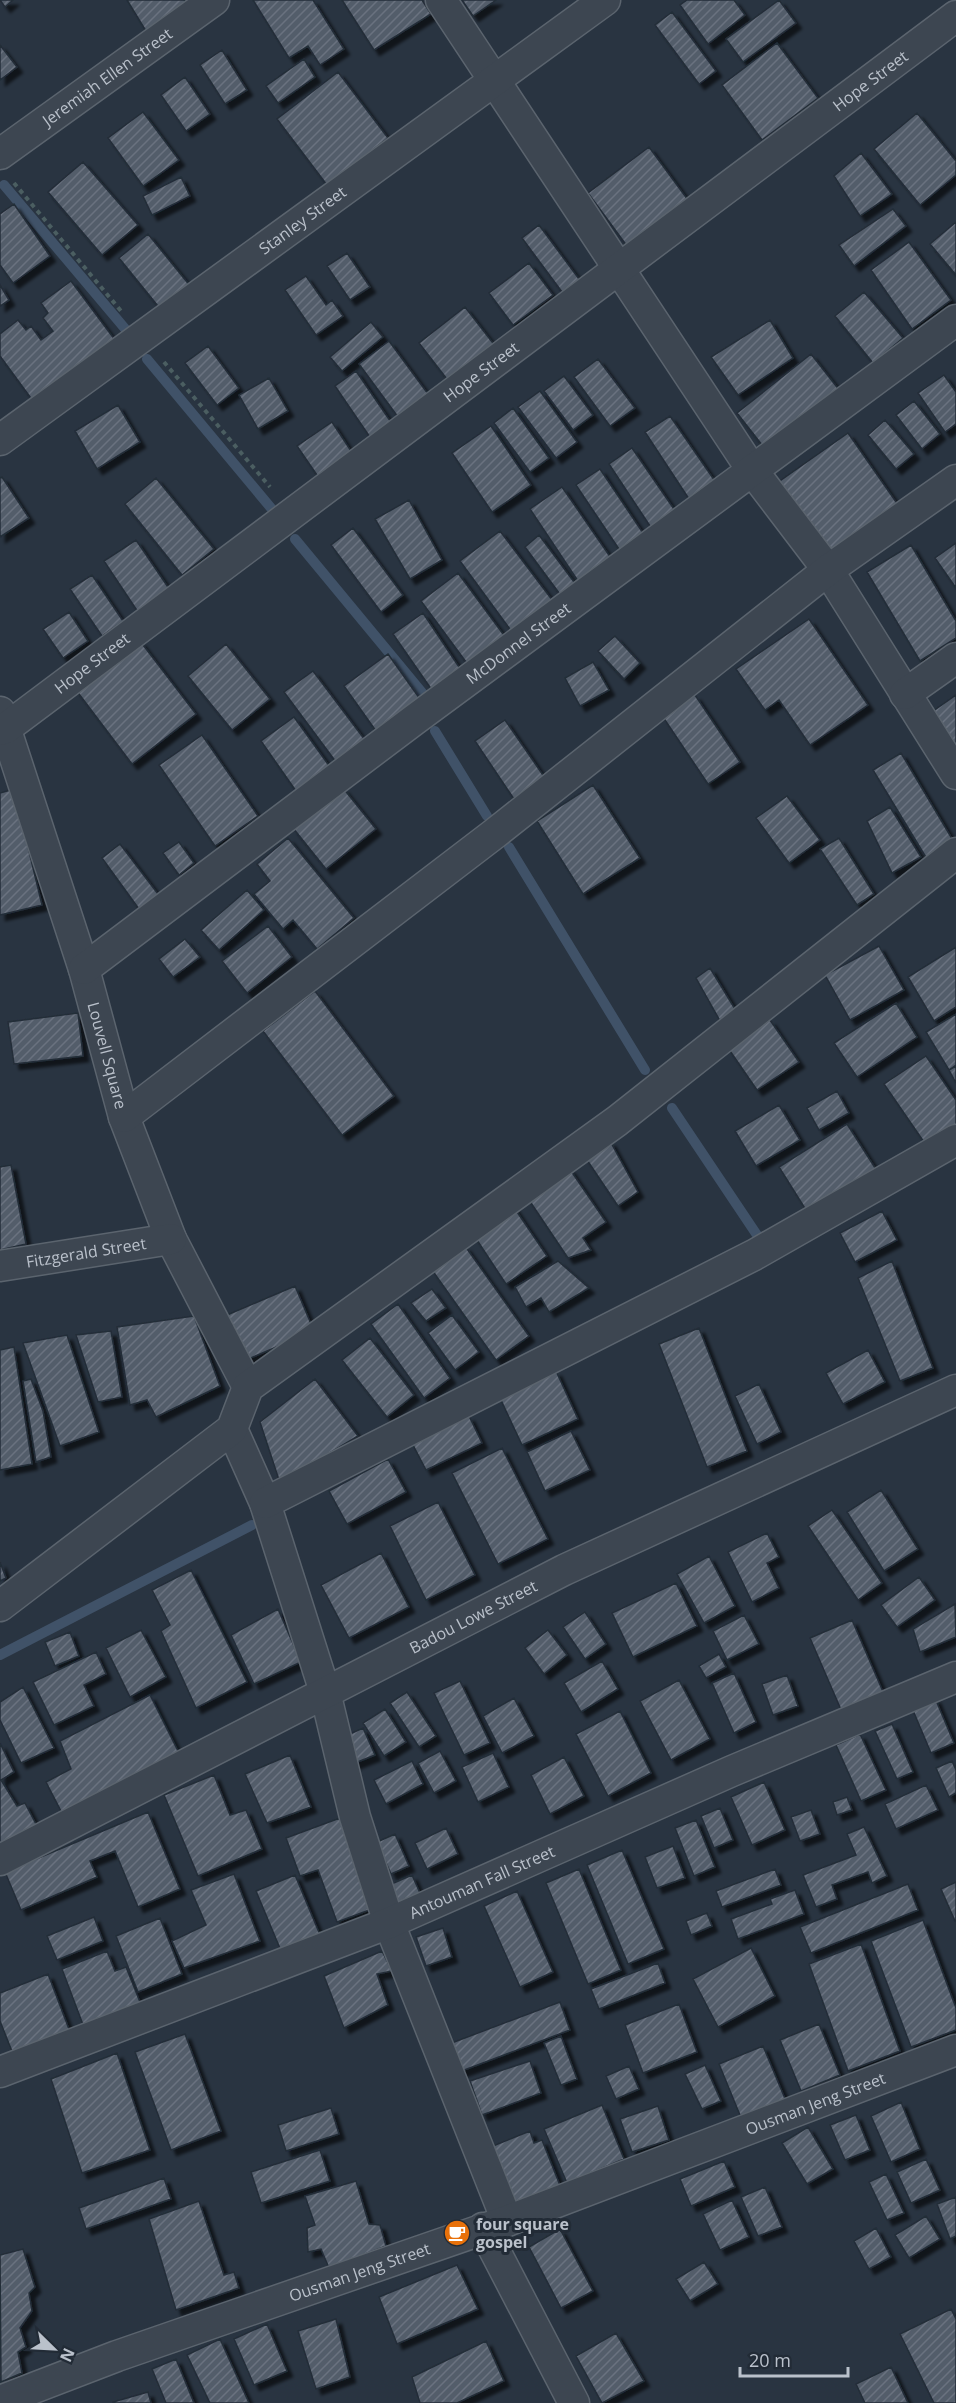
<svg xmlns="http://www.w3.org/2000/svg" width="956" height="2403" font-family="'Open Sans',sans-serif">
<defs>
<pattern id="building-hatch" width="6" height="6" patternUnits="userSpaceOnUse" patternTransform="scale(1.5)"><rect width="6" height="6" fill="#535d6b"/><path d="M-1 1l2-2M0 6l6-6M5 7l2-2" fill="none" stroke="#6a727f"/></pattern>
<filter id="shadow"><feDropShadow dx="5.5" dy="5.5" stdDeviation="1.5" flood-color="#0009"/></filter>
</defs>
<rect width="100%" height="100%" fill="#293441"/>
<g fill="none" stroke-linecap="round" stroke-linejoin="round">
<path stroke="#405268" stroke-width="10" d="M4,185L127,331
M147,359L271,508
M295,539L424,695
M435,731L487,816
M509,847L645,1070
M672,1108L759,1238
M0,1655L252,1525"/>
</g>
<path fill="url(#building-hatch)" stroke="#242d38" stroke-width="1.5" filter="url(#shadow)" d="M0,0H13L5,7Z
M127,0H184L191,10L149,36Z
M253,0H313L344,49L320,65L308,46L289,58Z
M342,0H422L431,14L374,50Z
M462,0H496L473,16Z
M687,0H734L745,15L708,44L680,5Z
M779,0L796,23L743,62L726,39Z
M672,12L716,71L699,84L655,25Z
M777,43L818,98L762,140L722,85Z
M0,45L17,67L0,80Z
M222,50L247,90L225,104L200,65Z
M304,59L315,77L278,103L266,86Z
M338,72L388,138L327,185L277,119Z
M185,77L210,114L186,131L161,95Z
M143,112L179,160L143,186L108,138Z
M917,113L956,161V175L920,205L874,149Z
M649,147L688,200L627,246L588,193Z
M861,153L892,194L860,216L834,176Z
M83,162L138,225L102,255L48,192Z
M181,177L190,196L152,215L143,196Z
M14,204L50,256L13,283L0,265V214Z
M893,209L906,226L854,266L839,245Z
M956,222V275L930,244Z
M539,225L582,283L565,296L522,238Z
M148,234L191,287L162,311L119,258Z
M909,242L951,300L912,329L871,270Z
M347,253L370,287L350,300L327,266Z
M529,263L553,295L513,325L489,293Z
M306,276L326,305L332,300L343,316L316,335L285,290Z
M71,281L115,340L33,401L0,356V334L18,320L26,330L31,326L41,340L53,331L43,318L48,313L41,303Z
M0,285L9,300L0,306Z
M864,292L903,338L873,363L835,316Z
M465,307L496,347L450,383L419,343Z
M770,320L793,358L738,395L711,357Z
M371,322L383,337L342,371L330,357Z
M389,341L431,398L401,421L359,364Z
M208,346L239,388L217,405L185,363Z
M811,354L840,391L766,450L737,413Z
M598,359L635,408L610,426L574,377Z
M356,371L395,428L374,443L335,386Z
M944,375L956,392V424L945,432L918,393Z
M564,376L593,415L573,430L544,391Z
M269,378L288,411L258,429L239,395Z
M540,391L577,442L556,458L518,407Z
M914,401L940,434L922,449L896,415Z
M118,405L140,442L97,469L75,431Z
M513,408L549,458L530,472L494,423Z
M670,416L717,484L691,502L645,432Z
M885,420L914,454L896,469L868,435Z
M332,422L353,454L319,478L297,446Z
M491,426L531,485L492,512L452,453Z
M848,433L903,512L832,562L777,483Z
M632,448L678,515L654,532L609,464Z
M600,469L649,542L625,558L576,485Z
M2,477L29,518L0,537V478Z
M156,478L214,549L182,575L125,504Z
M562,487L611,558L578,581L530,509Z
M409,500L442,560L410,579L375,519Z
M353,528L403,595L381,612L331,545Z
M500,531L556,605L515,636L460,561Z
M539,535L580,590L565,601L525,547Z
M136,540L172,593L140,615L104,561Z
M956,543V588L935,558Z
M911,545L956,621V638L920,661L867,572Z
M458,573L506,638L469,666L421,601Z
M92,575L123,621L102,636L70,589Z
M69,612L88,641L63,658L43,629Z
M423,613L463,673L434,693L393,634Z
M809,619L868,705L810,745L779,700L765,710L736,669Z
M615,636L640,663L624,679L598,651Z
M140,641L196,714L132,764L76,690Z
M226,644L270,699L232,730L188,676Z
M388,654L420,699L376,731L344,686Z
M593,662L609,690L580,706L565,678Z
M313,671L368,744L339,766L284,692Z
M695,695L740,762L708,784L663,717Z
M956,695V753L929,714Z
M294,717L330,767L296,791L261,741Z
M505,720L545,778L514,799L475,741Z
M202,735L258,816L215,846L159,765Z
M901,753L954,842L927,859L873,770Z
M593,785L640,858L583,894L537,821Z
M343,788L376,829L326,869L293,828Z
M14,789L42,905L0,915V793Z
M787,796L820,840L789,863L756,818Z
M890,807L921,857L892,873L867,821Z
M288,838L354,918L317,949L293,920L283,929L254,894L270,881L257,864Z
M839,838L874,894L857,905L820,849Z
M179,842L194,863L179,875L163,853Z
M120,844L158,894L139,909L102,858Z
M247,890L264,910L219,950L201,930Z
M268,926L292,957L247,993L222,961Z
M185,939L200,957L173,977L159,959Z
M879,946L904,990L850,1020L825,975Z
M956,947V1007L934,1021L908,977Z
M710,968L741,1019L724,1028L696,978Z
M315,991L394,1096L342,1135L263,1031Z
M896,1003L917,1037L857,1077L834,1043Z
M78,1013L83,1056L14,1064L8,1022Z
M956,1014V1065L949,1070L926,1032Z
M770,1020L799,1062L757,1090L728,1048Z
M926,1056L956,1100V1125L926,1145L884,1084Z
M956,1066V1083L949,1070Z
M837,1091L849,1113L819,1130L807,1108Z
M779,1105L800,1140L756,1166L735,1131Z
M847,1124L879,1174L811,1218L779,1167Z
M610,1141L638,1192L618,1206L585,1157Z
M11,1165L26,1244L0,1250V1167Z
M569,1168L606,1222L583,1238L591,1250L568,1258L527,1197Z
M513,1206L547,1256L506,1284L473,1234Z
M882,1211L897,1240L855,1262L840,1233Z
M465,1246L529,1336L496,1360L432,1270Z
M558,1261L589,1288L549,1312L541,1298L526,1307L515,1287Z
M892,1261L933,1368L900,1381L858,1278Z
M295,1286L314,1331L246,1360L227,1315Z
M432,1289L446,1308L426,1321L411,1303Z
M398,1304L450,1378L424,1398L371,1324Z
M452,1315L479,1352L455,1370L428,1333Z
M194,1316L220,1386L156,1417L147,1400L130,1405L117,1327Z
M699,1328L747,1451L707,1467L659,1344Z
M111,1331L122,1397L98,1402L76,1335Z
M67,1335L99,1432L60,1446L23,1343Z
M370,1338L414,1395L387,1417L342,1360Z
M14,1347L32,1464L0,1470V1350Z
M868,1350L885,1382L843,1404L826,1373Z
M556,1371L578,1419L522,1445L500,1398Z
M31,1379L43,1411L51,1457L36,1462L23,1381Z
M315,1379L358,1436L280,1483L260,1422Z
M759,1384L781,1432L757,1444L735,1396Z
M469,1416L482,1443L426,1470L412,1443Z
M571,1431L590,1470L545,1491L527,1452Z
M502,1448L548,1539L498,1564L452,1473Z
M388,1459L406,1492L347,1524L329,1491Z
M881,1490L918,1549L884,1571L847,1512Z
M438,1502L475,1575L426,1600L390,1526Z
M832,1510L882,1583L858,1600L808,1526Z
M767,1533L779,1557L767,1563L779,1588L752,1602L728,1552Z
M381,1553L409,1607L349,1638L321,1585Z
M709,1556L735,1606L704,1623L677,1574Z
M0,1562L6,1578L0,1581Z
M191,1570L247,1682L196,1708L161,1631L170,1625L152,1590Z
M919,1577L935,1600L897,1627L881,1605Z
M676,1583L697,1626L633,1657L612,1613Z
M955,1604L956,1637L920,1652L913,1629Z
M278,1609L301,1662L254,1684L231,1635Z
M585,1612L606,1644L585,1659L563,1627Z
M744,1615L759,1644L727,1660L713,1631Z
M852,1620L884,1694L842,1712L810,1638Z
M141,1630L166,1677L130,1697L106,1648Z
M548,1630L567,1655L544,1674L525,1648Z
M70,1632L79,1656L55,1666L45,1642Z
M96,1652L106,1674L84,1685L94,1706L54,1725L33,1682Z
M719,1654L726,1667L706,1678L699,1666Z
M602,1661L618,1689L581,1712L564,1683Z
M734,1673L756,1722L734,1733L712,1683Z
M787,1675L798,1706L773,1715L762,1684Z
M679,1680L710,1739L671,1760L640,1701Z
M460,1681L490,1743L464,1755L434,1693Z
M23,1687L54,1748L21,1763L0,1720V1702Z
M407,1692L436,1736L419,1747L390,1703Z
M150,1695L180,1755L62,1813L46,1782L71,1769L60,1741Z
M514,1698L534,1736L502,1753L483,1716Z
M935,1698L954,1743L931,1753L912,1708Z
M385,1709L406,1742L384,1756L363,1723Z
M620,1711L651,1773L608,1796L576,1734Z
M892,1724L913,1772L897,1779L875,1731Z
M363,1728L375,1755L350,1765L339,1739Z
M860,1734L886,1790L861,1801L836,1745Z
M0,1743L14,1772L1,1780L17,1806L25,1803L38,1828L0,1844Z
M440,1751L456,1781L434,1793L418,1763Z
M493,1753L509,1787L478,1802L462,1767Z
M290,1755L311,1807L267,1823L245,1774Z
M564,1757L584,1796L550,1814L531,1775Z
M412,1761L423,1784L386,1804L374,1780Z
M952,1761L956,1770V1793L949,1797L936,1768Z
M214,1775L230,1815L246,1810L262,1849L198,1876L164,1795Z
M764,1782L785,1830L752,1845L731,1797Z
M926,1785L938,1810L896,1829L885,1804Z
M847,1797L852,1810L837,1815L833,1802Z
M720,1808L733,1840L714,1848L701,1816Z
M811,1810L820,1834L800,1841L791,1817Z
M148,1812L180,1889L138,1907L115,1851L90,1861L97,1877L21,1910L5,1872Z
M340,1818L372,1909L337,1922L318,1870L300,1876L286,1838Z
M696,1820L715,1867L694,1876L675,1828Z
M864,1827L887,1876L872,1883L868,1872L832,1885L837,1899L816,1907L803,1875L856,1855L847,1834Z
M446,1828L458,1854L427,1869L415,1843Z
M395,1834L409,1866L391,1874L377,1842Z
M673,1846L685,1878L657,1888L645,1857Z
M622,1850L664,1949L628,1964L587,1865Z
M579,1869L621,1970L588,1984L546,1883Z
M775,1869L781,1885L722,1907L716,1891Z
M234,1874L260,1941L184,1968L172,1941L206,1925L191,1890Z
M295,1875L323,1942L284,1958L256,1891Z
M412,1875L420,1893L395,1904L387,1886Z
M956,1882V1921H955L941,1889Z
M908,1884L918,1910L811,1953L800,1927Z
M795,1890L804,1914L738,1939L731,1919L772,1904L770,1899Z
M517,1891L553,1972L520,1987L484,1906Z
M707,1913L712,1926L691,1935L686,1921Z
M94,1917L103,1941L57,1960L47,1936Z
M160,1918L182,1974L138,1992L116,1936Z
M923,1920L956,2008V2030L911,2047L871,1941Z
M443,1928L452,1957L426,1966L416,1937Z
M861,1944L900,2051L848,2071L809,1964Z
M751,1948L775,1996L718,2027L693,1979Z
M107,1951L115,1971L126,1967L142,2007L85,2030L62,1969Z
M382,1951L392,1971L377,1974L388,2005L344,2028L324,1976Z
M658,1963L665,1983L599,2009L591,1989Z
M48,1974L72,2037L15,2059L0,2021V1993Z
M560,2002L570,2030L459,2072L449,2044Z
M679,2004L697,2052L643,2073L625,2025Z
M819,2024L840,2075L801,2091L780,2040Z
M185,2034L221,2131L171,2150L135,2052Z
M561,2036L577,2079L561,2085L544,2043Z
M763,2046L786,2101L742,2120L719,2064Z
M117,2053L150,2150L82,2173L51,2079Z
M530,2061L541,2093L482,2115L470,2081Z
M705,2065L721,2101L702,2109L685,2074Z
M629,2066L639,2089L616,2099L606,2076Z
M901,2102L920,2149L891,2162L871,2116Z
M602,2105L624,2159L567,2183L544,2129Z
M658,2106L669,2140L632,2152L620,2119Z
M331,2108L339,2134L286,2151L278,2125Z
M856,2115L870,2150L845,2160L830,2125Z
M808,2127L833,2169L807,2184L782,2143Z
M530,2131L534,2143L542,2140L561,2188L511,2207L488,2148Z
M320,2150L330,2181L261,2203L251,2172Z
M926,2159L940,2190L911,2203L897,2172Z
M724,2161L735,2187L691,2206L680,2179Z
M886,2174L904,2213L887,2220L869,2182Z
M164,2178L171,2199L86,2229L79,2208Z
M356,2181L369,2224L380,2225L386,2246L329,2268L321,2249L308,2252L307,2228L315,2225L305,2196Z
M765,2187L782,2227L758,2236L741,2197Z
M956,2197V2236L950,2239L937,2204Z
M732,2200L749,2237L720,2250L703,2214Z
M199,2201L224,2275L234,2272L239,2288L176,2310L149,2219Z
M926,2216L940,2239L909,2258L895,2235Z
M876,2228L891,2257L869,2269L854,2241Z
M560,2229L593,2291L561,2308L529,2247Z
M23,2249L35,2287L29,2293L32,2311L20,2328L26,2347L18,2352L22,2373L1,2382L0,2255Z
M704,2262L718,2284L690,2301L676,2279Z
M457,2265L478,2309L397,2344L379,2297Z
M951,2309L956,2319V2403H934L900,2334Z
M336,2319L350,2377L316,2389L298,2331Z
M267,2324L287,2371L254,2385L234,2339Z
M616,2333L644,2381L602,2403L576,2356Z
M220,2339L249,2403H210L187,2355Z
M486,2341L504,2381L457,2403H420L412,2377Z
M176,2359L194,2403H166L152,2369Z
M891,2367L908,2403H865L856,2384Z
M148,2392L151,2403H113V2402Z"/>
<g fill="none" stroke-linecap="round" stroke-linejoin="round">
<g stroke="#5b646e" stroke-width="33">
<g id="street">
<path d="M441,0L752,470L828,570L956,774"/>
<path id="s1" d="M0,154L214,0"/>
<path id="s2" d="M0,440L605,0"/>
<path d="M905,694L956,658"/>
<path id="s3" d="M0,712L84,969L124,1117L171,1239L248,1387"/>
<path id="s4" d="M0,730L6,728C321,489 640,255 956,16"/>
<path id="s5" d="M84,969L414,720L956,320"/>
<path d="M124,1117L494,834L828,570L956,480"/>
<path id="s6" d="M0,1266L171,1239"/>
<path d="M232,1429L265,1503L325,1692L355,1817L389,1923L507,2221"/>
<path d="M265,1503L754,1255L956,1140"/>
<path d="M0,1606L232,1429L248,1387L617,1121L956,853"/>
<path id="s7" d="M0,1860L564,1570L956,1390"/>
<path id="s8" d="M0,2072L389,1923L732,1771L956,1677"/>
<path d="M483,2228L574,2403"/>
<path id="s9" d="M0,2401L117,2356L507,2221L956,2050"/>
</g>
</g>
<path stroke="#4b5e61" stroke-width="4" stroke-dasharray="4.5 4.5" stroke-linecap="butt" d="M14,183L121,311
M164,362L270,487"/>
<use href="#street" stroke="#3d4651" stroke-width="30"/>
</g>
<defs>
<g id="cafe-disc" transform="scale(1.35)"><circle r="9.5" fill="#e8710a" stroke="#222b36"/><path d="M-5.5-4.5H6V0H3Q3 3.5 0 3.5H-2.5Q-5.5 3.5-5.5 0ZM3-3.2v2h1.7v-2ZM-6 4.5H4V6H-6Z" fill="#fff"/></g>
</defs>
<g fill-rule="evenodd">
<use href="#cafe-disc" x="457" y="2233"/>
</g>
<g text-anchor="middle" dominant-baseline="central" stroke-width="6" stroke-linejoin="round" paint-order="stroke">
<g font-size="16" fill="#bac1cb" stroke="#222b36">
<text stroke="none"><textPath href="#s1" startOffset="132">Jeremiah Ellen Street</textPath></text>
<text stroke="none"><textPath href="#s4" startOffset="1086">Hope Street</textPath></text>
<text stroke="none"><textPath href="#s2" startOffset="374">Stanley Street</textPath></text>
<text stroke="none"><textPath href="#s4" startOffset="600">Hope Street</textPath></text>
<text stroke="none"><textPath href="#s5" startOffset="543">McDonnel Street</textPath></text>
<text stroke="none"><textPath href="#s4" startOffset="114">Hope Street</textPath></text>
<text stroke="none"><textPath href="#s3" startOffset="360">Louvell Square</textPath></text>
<text stroke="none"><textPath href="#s6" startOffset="87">Fitzgerald Street</textPath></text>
<text stroke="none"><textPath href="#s7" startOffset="532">Badou Lowe Street</textPath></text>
<text stroke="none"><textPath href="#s8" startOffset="518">Antouman Fall Street</textPath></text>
<text stroke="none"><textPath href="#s9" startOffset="868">Ousman Jeng Street</textPath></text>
<text stroke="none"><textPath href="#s9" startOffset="382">Ousman Jeng Street</textPath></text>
</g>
<g font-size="16" font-weight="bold" fill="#bac1cb" stroke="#222b36" text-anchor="start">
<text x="476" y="2224">four square<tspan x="476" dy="18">gospel</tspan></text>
</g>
</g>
<g transform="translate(54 2349) rotate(114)" stroke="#222b36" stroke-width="4.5" paint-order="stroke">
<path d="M0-4.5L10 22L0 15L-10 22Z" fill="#bac1cb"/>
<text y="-9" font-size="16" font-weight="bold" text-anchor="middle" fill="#bac1cb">N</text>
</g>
<path d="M740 2367v9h108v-9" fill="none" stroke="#bac1cb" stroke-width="3"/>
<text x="749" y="2367" font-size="18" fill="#bac1cb" stroke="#222b36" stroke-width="4.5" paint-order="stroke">20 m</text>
</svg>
